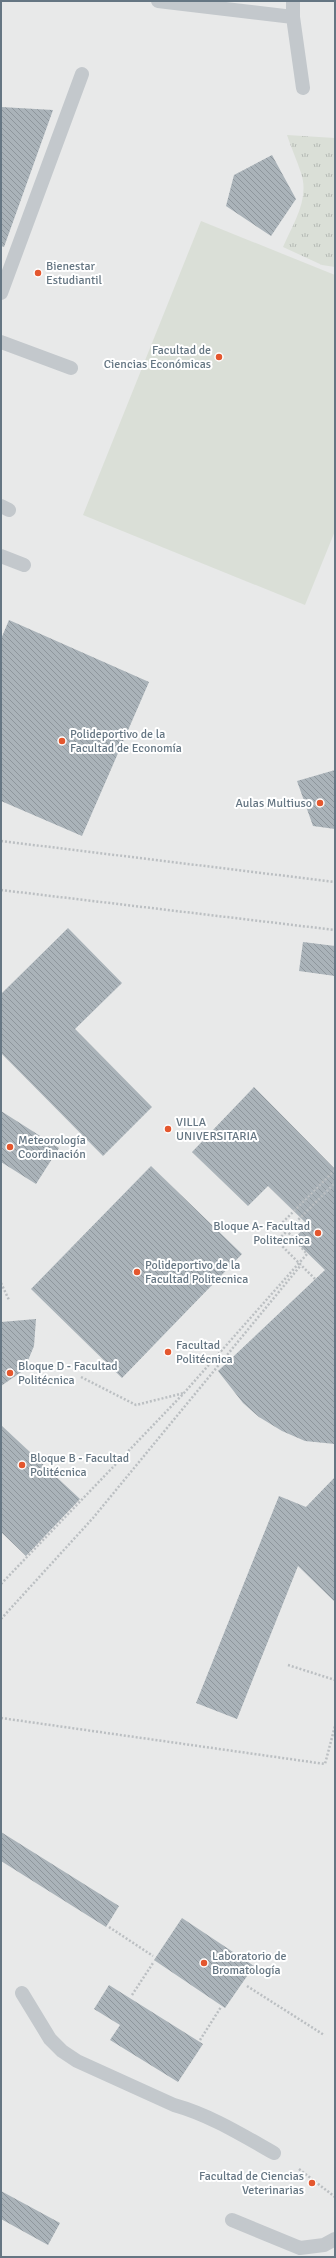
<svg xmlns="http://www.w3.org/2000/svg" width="336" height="2258" font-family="Signika,sans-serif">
<defs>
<pattern id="park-tufts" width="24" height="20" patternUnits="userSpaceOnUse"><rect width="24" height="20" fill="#dadfd7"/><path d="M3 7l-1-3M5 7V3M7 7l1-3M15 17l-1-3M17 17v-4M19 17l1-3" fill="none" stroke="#b4b9b4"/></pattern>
<pattern id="building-back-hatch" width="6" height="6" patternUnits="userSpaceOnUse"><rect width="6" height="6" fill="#aab3b9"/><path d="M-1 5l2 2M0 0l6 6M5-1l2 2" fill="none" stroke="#8e969c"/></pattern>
</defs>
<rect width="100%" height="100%" fill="#fafaf8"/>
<path fill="#e8e9e9" d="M1,1H335V2257H1Z"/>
<path fill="#dadfd7" d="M201,221L335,275V531L305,605L83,515Z"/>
<path fill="url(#park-tufts)" d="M287,135L335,138V267L322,265L283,247C293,224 310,199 301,173C297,160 291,148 287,135Z"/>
<path fill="url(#building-back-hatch)" d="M1,107L53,110L4,247L1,246Z
M272,155L296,199L271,236L226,206L234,175Z
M9,620L149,682L82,836L1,801V639Z
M335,770V829L313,826L297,781Z
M68,928L122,983L75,1029L152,1107L103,1156L1,1053V994Z
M303,942L335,946V976L299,971Z
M254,1087L335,1169V1444L305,1441L282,1431L259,1417L243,1403L218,1371L325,1270L293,1239L308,1225L268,1186L248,1206L192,1152Z
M1,1111L59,1148L36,1184L1,1162Z
M151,1166L242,1254L122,1378L31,1289Z
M36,1319L34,1346L24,1370L1,1386V1322Z
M1,1425L80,1499L26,1556L1,1532Z
M335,1477V1602L298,1566L237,1719L196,1703L279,1496L306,1507Z
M1,1832L119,1906L106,1927L1,1861Z
M182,1918L254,1966L225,2008L154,1960Z
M109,1985L203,2044L178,2082L110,2040L120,2025L94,2009Z
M1,2191L60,2223L48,2245L1,2219Z"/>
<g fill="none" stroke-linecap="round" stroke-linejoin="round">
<path stroke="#bbbfc2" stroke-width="2.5" stroke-dasharray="2 2" stroke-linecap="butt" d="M1,841L335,882
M1,890L335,930
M315,1279L277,1241L335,1183
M1,1283L9,1300
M81,1377L136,1405L184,1393
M1,1584L184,1393L307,1254L281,1224L335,1170
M1,1619L93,1518L301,1265
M288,1665L335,1680
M1,1718L325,1764L335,1726
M109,1927L153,1956
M247,1986L324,2035
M132,1995L153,1963
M200,2040L221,2007
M299,2169L335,2197"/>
<path stroke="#c3c8cc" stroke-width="14" d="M158,1L293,17
M293,1V17L303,88
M1,293L82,74
M1,342L71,368
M1,506L9,510
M1,556L24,565
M22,1993L50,2039L62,2051L77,2061L174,2105C210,2115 242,2135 274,2153
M232,2220L300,2248L324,2245L335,2239"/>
</g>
<g fill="#e4572e" stroke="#fff" stroke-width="1.5">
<circle cx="38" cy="273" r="4"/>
<circle cx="219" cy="357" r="4"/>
<circle cx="62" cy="741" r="4"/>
<circle cx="320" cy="803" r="4"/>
<circle cx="168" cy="1129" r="4"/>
<circle cx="10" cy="1147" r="4"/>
<circle cx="318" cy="1233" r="4"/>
<circle cx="137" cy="1272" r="4"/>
<circle cx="168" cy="1352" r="4"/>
<circle cx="10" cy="1373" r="4"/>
<circle cx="22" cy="1465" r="4"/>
<circle cx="204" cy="1963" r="4"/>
<circle cx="312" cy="2183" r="4"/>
</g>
<g text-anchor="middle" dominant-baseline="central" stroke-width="4" stroke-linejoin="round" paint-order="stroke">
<g font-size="12" fill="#657683" stroke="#fff" text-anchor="start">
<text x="46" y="266">Bienestar<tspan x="46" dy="14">Estudiantil</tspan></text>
<text x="211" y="350" text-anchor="end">Facultad de<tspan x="211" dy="14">Ciencias Económicas</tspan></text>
<text x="70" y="734">Polideportivo de la<tspan x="70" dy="14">Facultad de Economía</tspan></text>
<text x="312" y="803" text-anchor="end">Aulas Multiuso</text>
<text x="176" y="1122">VILLA<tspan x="176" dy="14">UNIVERSITARIA</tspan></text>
<text x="18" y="1140">Meteorología<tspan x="18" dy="14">Coordinación</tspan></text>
<text x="310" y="1226" text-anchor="end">Bloque A- Facultad<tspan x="310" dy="14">Politecnica</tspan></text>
<text x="145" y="1265">Polideportivo de la<tspan x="145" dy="14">Facultad Politecnica</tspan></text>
<text x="176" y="1345">Facultad<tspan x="176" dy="14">Politécnica</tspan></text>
<text x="18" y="1366">Bloque D - Facultad<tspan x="18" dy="14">Politécnica</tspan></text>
<text x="30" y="1458">Bloque B - Facultad<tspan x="30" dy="14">Politécnica</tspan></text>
<text x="212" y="1956">Laboratorio de<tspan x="212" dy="14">Bromatología</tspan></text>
<text x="304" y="2176" text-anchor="end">Facultad de Ciencias<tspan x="304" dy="14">Veterinarias</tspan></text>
</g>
</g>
<rect width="336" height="2258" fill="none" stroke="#657683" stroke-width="4"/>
</svg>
